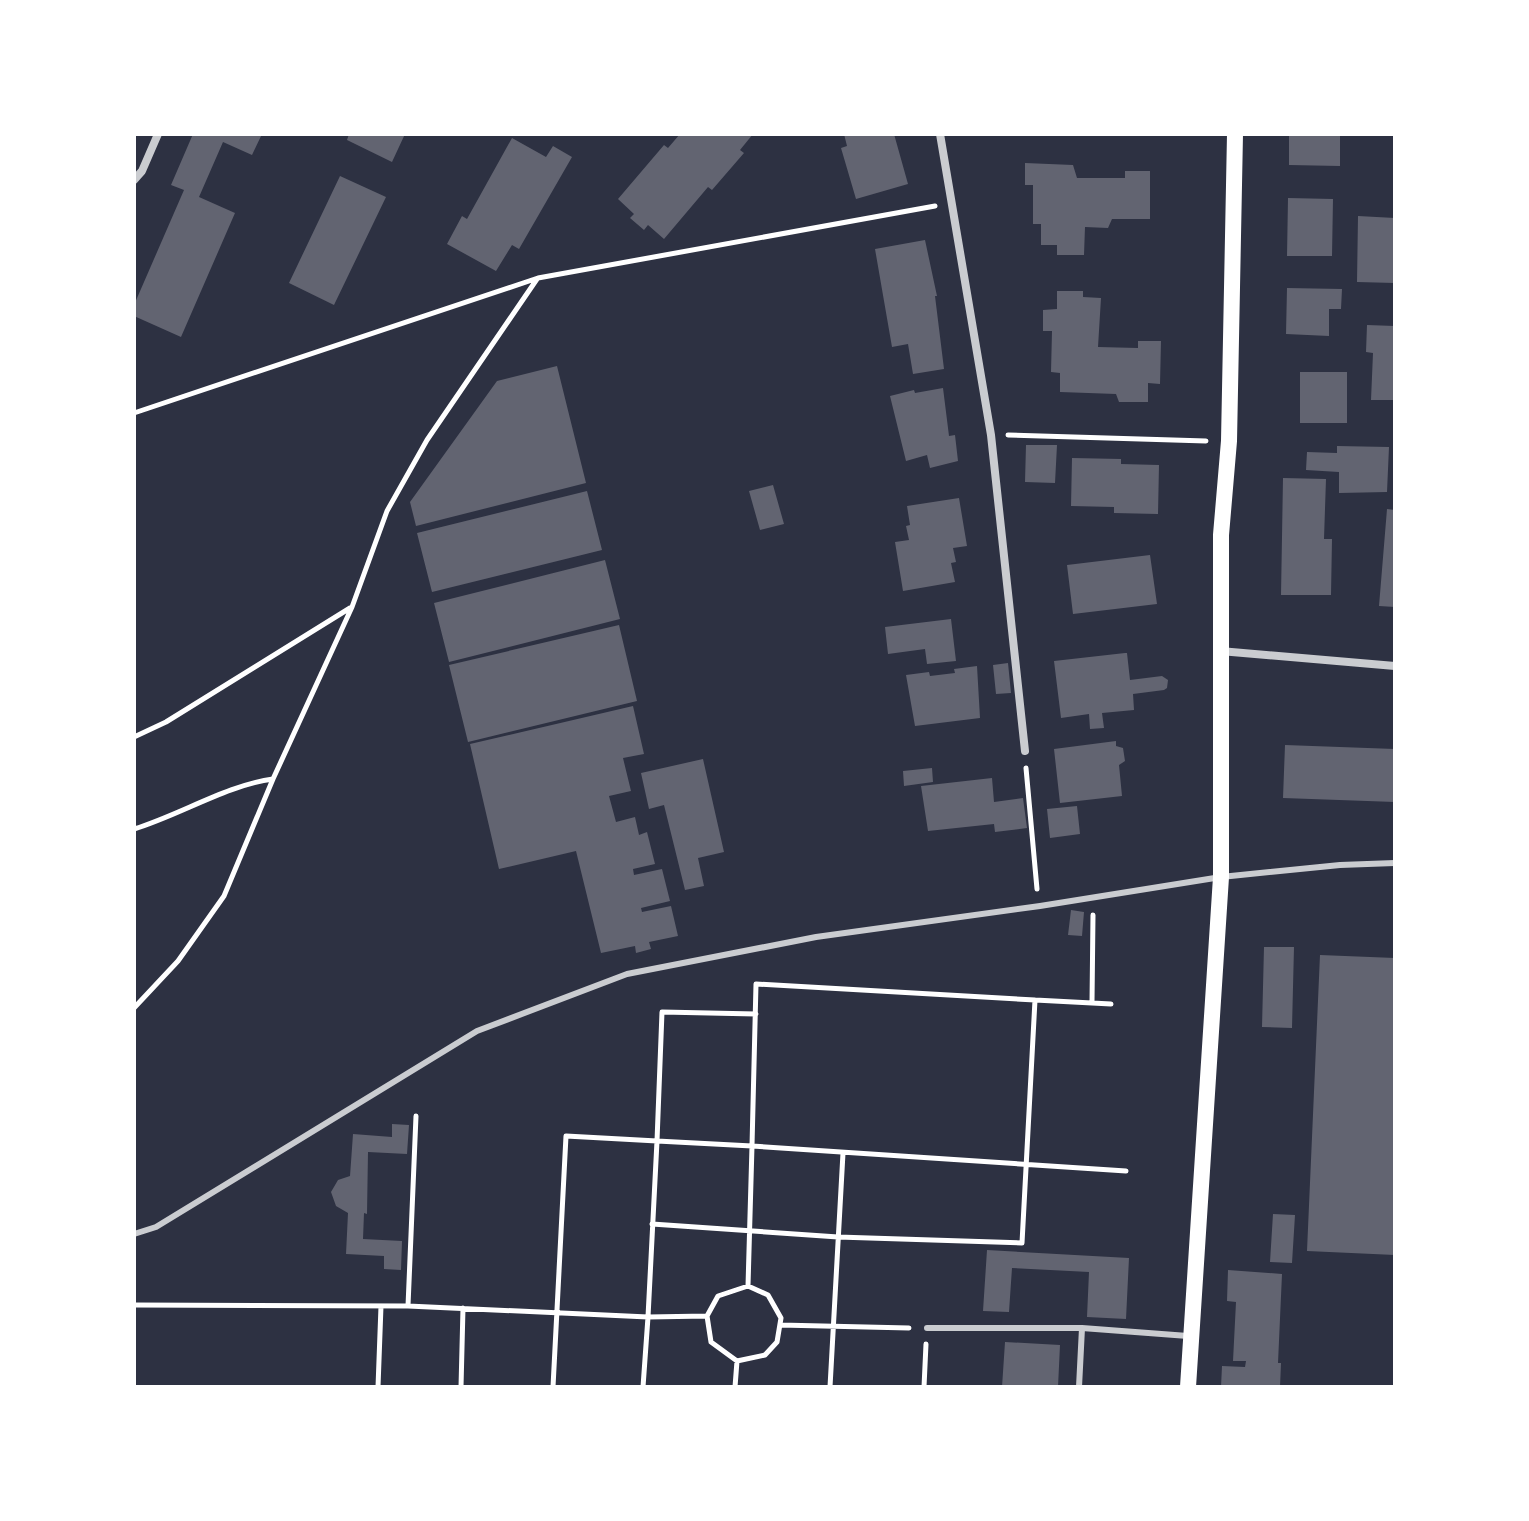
<svg xmlns="http://www.w3.org/2000/svg" width="1529" height="1521" font-family="Cabin,sans-serif">
<rect width="100%" height="100%" fill="#2d3142"/>
<path fill="#626471" d="M193,134H262L252,155L223,142L199,197L235,213L181,337L134,316V305L184,190L171,185Z
M349,134H405L392,162L347,140Z
M680,134H753L740,150L744,153L712,190L708,187L664,239L648,225L644,230L630,218L634,214L618,199L664,145L668,148Z
M844,134H894L908,184L856,199L841,148L847,146Z
M1289,134H1340V166L1289,165Z
M512,138L546,157L553,146L572,157L519,249L512,245L496,271L447,244L462,216L467,219Z
M1025,163L1073,165L1077,178H1125V171H1150V219H1112L1108,228L1085,227L1084,255H1057V245H1041V224H1033V185H1025Z
M340,176L386,197L334,305L289,283Z
M1288,198L1333,199L1332,256H1287Z
M1358,216L1395,218V283L1357,282Z
M925,240L937,296H935L944,369L913,374L908,344L892,347L875,249Z
M1287,288L1342,289L1341,309H1329V336L1286,334Z
M1057,291H1083V297L1101,298L1098,347L1138,348V341H1161L1160,384L1148,383V402H1119L1116,394L1060,392V373L1051,372L1052,331H1043V310L1057,309Z
M1367,325L1395,326L1393,400H1371L1373,353L1366,352Z
M557,366L586,483L416,526L410,502L497,381Z
M1300,372H1347V423H1300Z
M943,388L949,436L955,435L958,461L930,468L927,455L906,461L890,396L914,390L915,393Z
M1026,445H1057L1055,483L1025,482Z
M1337,446L1389,447L1387,492L1339,493V472L1306,470L1307,452L1337,453Z
M1072,458L1121,459V464L1159,465L1158,514L1114,513V507L1071,506Z
M1283,478L1326,479L1324,539H1332L1331,595H1281Z
M773,485L784,524L760,530L749,491Z
M587,491L602,550L432,592L417,533Z
M959,498L967,546L953,548L956,562L951,563L955,582L903,591L895,542L909,540L906,526L910,525L907,506Z
M1387,509L1395,510V607L1379,606Z
M1150,555L1157,604L1073,614L1067,565Z
M605,560L620,619L449,662L434,603Z
M951,619L956,661L927,664L925,649L888,654L885,627Z
M619,625L637,701L468,742L449,665Z
M1125,653H1127L1130,680L1162,676L1168,680L1167,688L1164,690L1133,694L1134,710L1102,713L1104,728L1090,729L1089,714L1061,718L1054,661Z
M1008,663L1011,693L996,694L993,665Z
M977,666L980,718L915,726L906,675L929,672L930,676L955,673L954,669Z
M633,706L644,754L623,758L631,791L609,796L616,822L635,817L639,835L647,832L655,864L633,869L634,875L662,869L670,901L641,908L642,912L671,906L678,936L649,942L651,949L636,953L635,946L601,953L576,851L499,869L470,744Z
M1116,741V746L1123,748L1125,761L1119,765L1122,796L1060,803L1054,749Z
M1285,745L1395,749V802L1283,798Z
M703,759L724,852L698,858L704,886L685,890L664,805L649,809L641,773Z
M932,768L933,782L904,786L903,771Z
M992,778L994,802L1023,798L1027,828L995,832L994,824L928,831L921,786Z
M1077,806L1080,834L1050,838L1047,809Z
M1071,910L1084,912L1082,936L1068,935Z
M1264,947H1294L1292,1028L1262,1027Z
M1320,955L1395,958V1255L1307,1251Z
M392,1124L409,1125L407,1154L368,1152L367,1214L364,1213L363,1239L402,1241L401,1270L384,1269V1256L346,1254L348,1213L336,1206L331,1192L338,1180L350,1176L353,1134L392,1137Z
M1273,1214L1295,1215L1292,1263L1270,1262Z
M987,1250L1129,1258L1126,1319L1087,1317L1089,1272L1012,1268L1009,1312L983,1311Z
M1228,1270L1282,1274L1278,1363H1281L1280,1387H1221L1222,1366L1245,1367L1246,1361H1233L1236,1302L1227,1301Z
M1005,1342L1060,1345L1058,1387H1002Z"/>
<g fill="none" stroke-linecap="round" stroke-linejoin="round">
<path stroke="#fff" stroke-width="5" d="M134,413L538,278L935,206
M1008,435L1206,441
M134,737L166,722L350,608
M1026,768L1037,889
M134,829C180,815 227,785 273,779
M1035,1000L756,984L752,1146L1126,1171
M1092,1002L1093,915
M134,1008L178,961L224,896L273,779L352,607L387,511L427,440L537,279
M652,1224L838,1237L1022,1243L1035,1000L1111,1004
M748,1286L768,1295L781,1318L777,1342L765,1355L737,1361L711,1342L707,1316L718,1296Z
M134,1305L408,1306L648,1317L643,1387
M408,1306L416,1116
M707,1316L648,1317L657,1141L752,1146L748,1286
M780,1325L909,1328
M378,1387L381,1306
M461,1387L463,1308
M553,1387L566,1136L657,1141L662,1012L756,1014
M735,1387L737,1361
M830,1387L843,1153
M924,1387L926,1344"/>
<path stroke="#caccd0" stroke-width="6" d="M134,1234L156,1227L477,1031L627,974L816,937L1040,906L1221,877L1340,865L1395,863
M927,1328H1082
M1079,1387L1082,1328L1188,1336"/>
<path stroke="#caccd0" stroke-width="8" d="M940,134L991,435L1025,751
M134,180L142,171L158,134
M1220,651L1395,666"/>
<path stroke="#fff" stroke-width="16" d="M1188,1387L1221,877V535L1229,441L1235,134"/>
</g>
<rect width="1529" height="1521" fill="none" stroke="#ffffff" stroke-width="272"/>
</svg>
